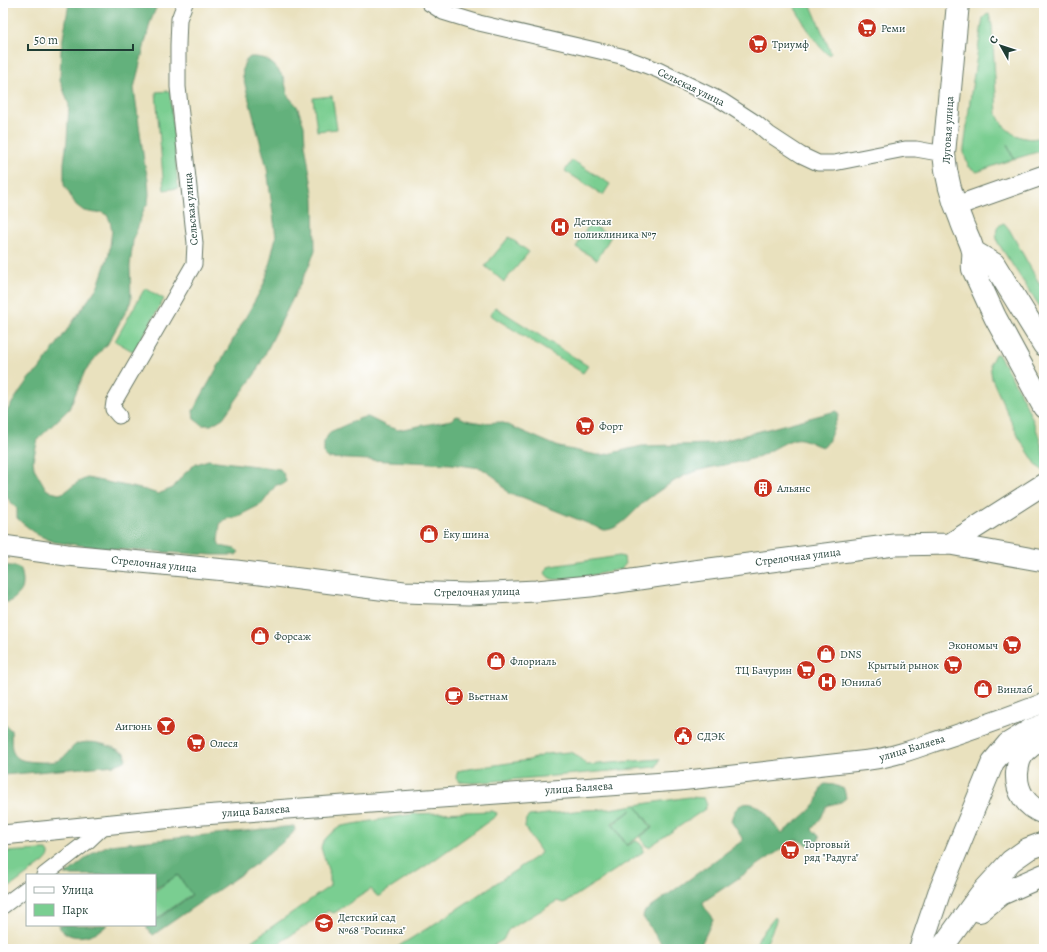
<svg xmlns="http://www.w3.org/2000/svg" width="1047" height="952" font-family="Alegreya,serif">
<rect width="100%" height="100%" fill="#fff"/>
<filter id="ink" filterUnits="userSpaceOnUse"><feTurbulence type="fractalNoise" baseFrequency=".025" numOctaves="2"/><feDisplacementMap in="SourceGraphic" scale="8" xChannelSelector="R" yChannelSelector="G"/><feConvolveMatrix kernelMatrix="1 2 1 2 8 2 1 2 1" color-interpolation-filters="sRGB"/></filter>
<filter id="wash" filterUnits="userSpaceOnUse"><feTurbulence type="fractalNoise" baseFrequency=".012" numOctaves="4" result="noise"/><feDisplacementMap in="SourceGraphic" scale="16" xChannelSelector="R" yChannelSelector="G"/><feGaussianBlur stdDeviation="0.9" result="paint"/><feColorMatrix in="noise" values="0 0 0 0 0 0 0 0 0 0 0 0 0 0 0 0 0 1.4 0 .05"/><feComposite in="paint" operator="in"/></filter>
<g filter="url(#wash)">
<rect width="100%" height="100%" fill="#e9e1be"/>
<path fill="#7ace91" stroke="#4c8662" d="M792,3H810L831,53L829,55C817,48 800,16 792,3Z
M989,14L992,26L997,114C1004,133 1025,144 1044,136V150L1014,159L1007,144L1013,159L977,172L968,166L964,153V149L971,93L983,18L986,15Z
M170,91L178,188L164,190L156,92Z
M332,96L337,129L317,131L313,98Z
M572,160L610,184L603,195L565,171Z
M590,223L611,236L597,260L576,247Z
M1004,223L1009,229L1044,292V313L998,243C996,235 994,226 1004,223Z
M509,237L529,252L504,282L485,266Z
M145,288L164,299L134,352L115,341Z
M495,307L588,366L583,373L490,315Z
M995,354H998C1016,384 1047,437 1044,471L1038,467L1019,438L992,379L990,364Z
M619,556L624,557L625,565L621,569C606,572 566,582 552,579C549,578 547,576 545,573L548,567L552,566Z
M570,752L575,754L587,765L659,759L660,760L656,767L473,783C466,782 459,784 456,777L458,771L462,770L529,760L546,754Z
M689,797L704,798L707,804L705,809L649,847L646,846L640,837L651,829L652,827L637,807L651,828L627,845L613,824L632,810L612,823V824L626,845L627,846L637,840L643,847V852L566,902L563,903L557,901L508,930L503,940L487,949H394L439,921L540,854L541,852L525,828L526,819L529,816L584,810L609,809Z
M492,811L497,813L496,816L427,865L379,896H377L371,889L334,913L328,911L270,949H240L330,886V876L321,848C322,839 334,830 342,826L413,814Z
M42,850H47L49,853V856L44,862L3,892V852Z
M177,875L192,894L155,920V891Z
M775,917L776,918V921L764,949H753L756,945L759,937Z"/>
<path fill="#63b17b" stroke="#417758" d="M69,3H158L150,23L134,88L144,161L148,179L149,194L148,203L144,209L133,241L130,266L131,300L129,306L107,345L103,348L85,371L69,409L38,439L33,460L34,468L46,489L51,492L59,494L65,492L78,482L87,478L146,490L158,494L173,488L182,476L194,465L208,460L280,469L283,473L286,481L284,484L276,485L262,504L236,517L226,519L220,524L218,541L220,546L235,549L239,552L236,555H213L109,549L54,542L38,535L21,522L17,518V509L3,493V417L22,388L30,377L38,371L98,286L109,254L112,230L110,221L107,215L101,212L95,213L84,211L76,205L64,185V163L67,140L69,105L60,80L61,50Z
M250,57H256L266,59L275,66L284,78L288,96L297,106L304,126L305,144L314,199L315,250L310,264L255,374L223,418L211,425H202L194,419L193,411L262,288L266,278L276,237L267,168L243,77C242,68 243,62 250,57Z
M836,411L838,413V416L828,442L824,447C814,446 805,437 795,439C781,443 769,453 757,457C736,465 712,465 691,473C681,476 661,489 652,496C636,506 623,530 604,530L522,497L509,494L496,478L481,468L451,464L328,458L324,454V442L330,432L361,418L368,417L386,426L398,430L451,420L454,417L458,416L466,420L482,423L501,422L559,447L597,455H603L642,446L711,444Z
M3,565C8,566 15,566 19,568C23,570 24,585 22,589C21,593 12,601 9,602H3Z
M3,723L11,730C12,737 10,748 14,754C16,757 19,759 22,760C29,762 55,764 61,759C68,755 71,745 80,743C96,740 111,746 125,753L126,757L125,761L115,765L3,775Z
M825,784L834,785L844,789L846,798L841,802L829,805L826,807L821,818L812,829L819,836V840L811,847L798,840H795L703,902C703,909 711,912 713,919L699,949H665L645,920L643,917L644,912L742,841V838L731,821C735,802 749,798 764,811C770,817 775,827 782,833C793,824 807,815 816,803C820,797 818,787 825,784Z
M294,826L295,830L290,836L260,861L153,935L147,929V927L150,925H155V921L192,895L178,875L155,889V875H65L94,852L109,845Z
M58,925H108C97,934 77,942 64,932C61,930 59,927 58,925Z"/>
</g>
<g filter="url(#ink)">
<g fill="none" stroke-linecap="round" stroke-linejoin="round">
<g stroke="#667664" stroke-width="17">
<path id="minor" d="M429,3L443,12L479,23L621,56L658,70L722,101L756,123L769,134L801,155L818,163H834L905,149H916L944,154
M119,416L113,409L114,402L194,264L195,243L178,87V45L179,19L185,3
M44,875L88,841L105,825
M3,906L27,888"/>
</g>
<g stroke="#667664" stroke-width="21">
<path id="tertiary" d="M956,206L1044,175
M3,835L203,815L679,781L869,760C892,757 912,750 934,742C971,730 1007,717 1044,703"/>
</g>
<g stroke="#667664" stroke-width="23">
<path id="secondary" d="M950,544L1044,484
M3,546L67,555L236,571L404,592L468,594L537,591L590,586L694,571L894,545L950,544L1044,561"/>
</g>
<g stroke="#667664" stroke-width="24">
<path id="primary" d="M958,3L944,154C946,177 952,199 961,220C964,230 971,241 973,251C974,257 972,263 973,269L995,317L1044,407
M974,252L994,264L1044,345
M1044,738C1036,742 1028,747 1022,755C1018,761 1018,766 1017,773C1016,791 1026,807 1044,813
M980,911L1001,894L1044,875
M920,949L939,893L993,762L1008,744L1031,730L1044,725
M941,949L980,895L1011,861L1028,849L1044,843"/>
</g>
<use href="#minor" stroke="#fff" stroke-width="15"/>
<use href="#tertiary" stroke="#fff" stroke-width="19"/>
<use href="#secondary" stroke="#fff" stroke-width="21"/>
<use href="#primary" stroke="#fff" stroke-width="22"/>
</g>
</g>
<defs>
<g id="supermarket-disc" transform="scale(1)"><circle r="9.5" fill="#c8321e" stroke="#fff"/><path d="M-6-5.5h2.5l.6 2H6L4.5 2H-2.5L-4.4-4H-6ZM-1.5 3.2a1.3 1.3 0 1 0 .1 0ZM3 3.2a1.3 1.3 0 1 0 .1 0Z" fill="#fff"/></g>
<g id="hospital-disc" transform="scale(1)"><circle r="9.5" fill="#c8321e" stroke="#fff"/><path d="M-5-5h3v3.5h4V-5h3V5h-3V1.5h-4V5h-3Z" fill="#fff"/></g>
<g id="building-disc" transform="scale(1)"><circle r="9.5" fill="#c8321e" stroke="#fff"/><path d="M-4-6H4V6H1V3H-1V6H-4ZM-2.5-4.3h1.7v1.8h-1.7ZM.8-4.3h1.7v1.8H.8ZM-2.5-1h1.7V.8h-1.7ZM.8-1h1.7V.8H.8Z" fill="#fff"/></g>
<g id="shop-disc" transform="scale(1)"><circle r="9.5" fill="#c8321e" stroke="#fff"/><path d="M-5-2.5h2.3a2.7 3.5 0 0 1 5.4 0H5L5.5 6h-11ZM-1.5-2.5h3a1.5 2.3 0 0 0-3 0Z" fill="#fff"/></g>
<g id="cafe-disc" transform="scale(1)"><circle r="9.5" fill="#c8321e" stroke="#fff"/><path d="M-5.5-4.5H6V0H3Q3 3.5 0 3.5H-2.5Q-5.5 3.5-5.5 0ZM3-3.2v2h1.7v-2ZM-6 4.5H4V6H-6Z" fill="#fff"/></g>
<g id="bar-disc" transform="scale(1)"><circle r="9.5" fill="#c8321e" stroke="#fff"/><path d="M-6-5H6L.8 .8V4.5H3.5V6h-7V4.5H-.8V.8Z" fill="#fff"/></g>
<g id="civic-disc" transform="scale(1)"><circle r="9.5" fill="#c8321e" stroke="#fff"/><path d="M-.6-6.5H3V-4.5H.6V-3L4-1V1h2V6H-6V1h2V-1L-.6-3ZM-1.2 2.5V6h2.4V2.5Z" fill="#fff"/></g>
<g id="school-disc" transform="scale(1)"><circle r="9.5" fill="#c8321e" stroke="#fff"/><path d="M0-5L7-2L0 1L-7-2ZM-4 1L0 2.5L4 1V4Q0 6-4 4Z" fill="#fff"/></g>
</defs>
<g fill-rule="evenodd">
<use href="#supermarket-disc" x="867" y="28"/>
<use href="#supermarket-disc" x="758" y="44"/>
<use href="#hospital-disc" x="560" y="227"/>
<use href="#supermarket-disc" x="585" y="426"/>
<use href="#building-disc" x="763" y="488"/>
<use href="#shop-disc" x="429" y="534"/>
<use href="#shop-disc" x="260" y="636"/>
<use href="#supermarket-disc" x="1012" y="645"/>
<use href="#shop-disc" x="826" y="654"/>
<use href="#shop-disc" x="496" y="661"/>
<use href="#supermarket-disc" x="953" y="665"/>
<use href="#supermarket-disc" x="806" y="670"/>
<use href="#hospital-disc" x="827" y="682"/>
<use href="#shop-disc" x="983" y="689"/>
<use href="#cafe-disc" x="454" y="696"/>
<use href="#bar-disc" x="166" y="726"/>
<use href="#civic-disc" x="683" y="736"/>
<use href="#supermarket-disc" x="196" y="743"/>
<use href="#supermarket-disc" x="790" y="850"/>
<use href="#school-disc" x="324" y="923"/>
</g>
<g text-anchor="middle" dominant-baseline="central" stroke-width="3" stroke-linejoin="round" paint-order="stroke">
<g font-size="11" fill="#1f3d34" stroke="#fff" text-anchor="start">
<text x="881" y="28">Реми</text>
<text x="772" y="44">Триумф</text>
<text x="574" y="221">Детская<tspan x="574" dy="13">поликлиника №7</tspan></text>
<text x="599" y="426">Форт</text>
<text x="777" y="488">Альянс</text>
<text x="443" y="534">Ёку шина</text>
<text x="274" y="636">Форсаж</text>
<text x="998" y="645" text-anchor="end">Экономыч</text>
<text x="840" y="654">DNS</text>
<text x="510" y="661">Флориаль</text>
<text x="939" y="665" text-anchor="end">Крытый рынок</text>
<text x="792" y="670" text-anchor="end">ТЦ Бачурин</text>
<text x="841" y="682">Юнилаб</text>
<text x="997" y="689">Винлаб</text>
<text x="468" y="696">Вьетнам</text>
<text x="152" y="726" text-anchor="end">Аигюнь</text>
<text x="697" y="736">СДЭК</text>
<text x="210" y="743">Олеся</text>
<text x="804" y="844">Торговый<tspan x="804" dy="13">ряд "Радуга"</tspan></text>
<text x="338" y="917">Детский сад<tspan x="338" dy="13">№68 "Росинка"</tspan></text>
</g>
<g font-size="11" fill="#1f3d34" stroke="#fff">
<text transform="translate(691 87) rotate(26)">Сельская улица</text>
<text transform="translate(948 130) rotate(-87)">Луговая улица</text>
<text transform="translate(191 209) rotate(-95)">Сельская улица</text>
<text transform="translate(798 557) rotate(-7)">Стрелочная улица</text>
<text transform="translate(154 564) rotate(6)">Стрелочная улица</text>
<text transform="translate(477 592) rotate(-1)">Стрелочная улица</text>
<text transform="translate(912 748) rotate(-17)">улица Баляева</text>
<text transform="translate(579 788) rotate(-4)">улица Баляева</text>
<text transform="translate(256 811) rotate(-4)">улица Баляева</text>
</g>
</g>
<rect width="1047" height="952" fill="none" stroke="#fff" stroke-width="16"/>
<rect x="26" y="874" width="130" height="52" fill="#ffffff" stroke="#a5b1ae"/>
<rect x="34" y="887" width="20" height="6" fill="#ffffff" stroke="#a5b1ae"/>
<text x="62" y="894" font-size="12" fill="#1f3d34">Улица</text>
<rect x="34" y="904" width="20" height="12" fill="#7ace91" stroke="#a5b1ae"/>
<text x="62" y="914" font-size="12" fill="#1f3d34">Парк</text>
<g transform="translate(1001 46) rotate(309)" stroke="#ffffff" stroke-width="3" paint-order="stroke">
<path d="M0-3L7 15L0 10L-7 15Z" fill="#1f3d34"/>
<text y="-6" font-size="11" font-weight="bold" text-anchor="middle" fill="#1f3d34">С</text>
</g>
<path d="M28 44v6h105v-6" fill="none" stroke="#1f3d34" stroke-width="2"/>
<text x="34" y="44" font-size="12" fill="#1f3d34" stroke="#ffffff" stroke-width="3" paint-order="stroke">50 m</text>
</svg>
